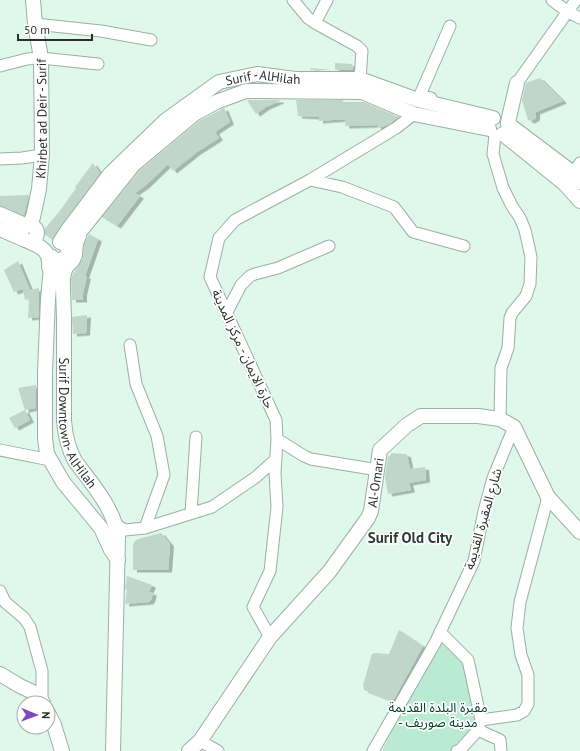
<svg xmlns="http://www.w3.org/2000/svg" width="580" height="751" font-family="'PT Sans','Noto Sans Arabic',sans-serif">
<defs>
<filter id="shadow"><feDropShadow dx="4" dy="2.5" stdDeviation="0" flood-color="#0004"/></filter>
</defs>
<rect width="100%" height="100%" fill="#e0f7eb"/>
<path fill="#baebd2" d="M437,633L465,661L477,724L458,748L450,751H382Z"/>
<path fill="#c0d6ca" filter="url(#shadow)" d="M335,63L352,64L353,70H335Z
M310,68L333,70H311Z
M540,78L563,101L536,112V118L531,121L528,120L522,100L526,83Z
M247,100H280V101L266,107L256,114Z
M296,100H343V102H364L399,117L388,125L377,128V125L345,126L346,119L319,121V117L298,116Z
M224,108L230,122L215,132L219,138L197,152L173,171L168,164L145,186L135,193L140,196L117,226L102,217L140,170L199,121Z
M93,163L100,173L53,238H50L42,232L59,212L76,188L75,187Z
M29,195L24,215L0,206V196Z
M89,234L98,239L85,276H87L83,293V300H72L71,279L74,272L79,266L83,258L84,245Z
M18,261L30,290L39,288V317L28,318L29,299L25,300L23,289L14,292L4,270Z
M87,315L86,333L73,334L72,317Z
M36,385V408L25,410L18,388Z
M25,410L30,420L15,428L9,418Z
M392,453L405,454L407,455L410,469L425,467L426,480L409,483L411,490L388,494L385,477L388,457L390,456Z
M161,533L170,544L168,570H133V544L136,540L142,538Z
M127,576L152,585L149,592L153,593L151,600L149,602L125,604L127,590L125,588Z
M399,630L423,646L393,701L364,690L363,685L372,654L376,653L389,654Z"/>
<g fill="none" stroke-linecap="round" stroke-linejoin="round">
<g stroke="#9ab0a4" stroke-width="13">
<path id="minor" d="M293,0L308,18L315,23L357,46L362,51L360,79
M552,0L568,12L580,18
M315,23L327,0
M35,24L101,31L151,40
M0,66L27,59L41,58L98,64
M517,83L576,0
M431,98L420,95L450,26
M495,135L493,154L503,188L512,206L520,218L525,230L531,257L530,284L526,296L512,313L510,318L508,348L501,368L500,419
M0,159L22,158L42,155
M569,179L580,163
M310,180L342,187L394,207L413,232L464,246
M227,312L241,285L250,276L255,274L278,268L329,246
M130,345L136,384L157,436L164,475L145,528
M277,439L304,456L311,459L378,470
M0,450L50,460
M191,513L196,437
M114,521L118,526L125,530L145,528L212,507L256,477L276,459
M0,591L5,602L24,618L30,627L42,671V699
M440,632L468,660L481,720L478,730L460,750L457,751
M270,637L253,607L270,571L277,507L275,473L277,439L276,420L210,277L219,238L235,220L310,180L396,128L414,114
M481,720L517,715L524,711L528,704V675L521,655L517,628L520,602L548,497
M478,730L500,740L501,751
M200,741L218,751
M373,751L435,643L474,561L484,511L493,478L514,427"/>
</g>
<g stroke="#9ab0a4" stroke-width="16">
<g id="major">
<path d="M508,122L517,83"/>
<path d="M508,124L573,173L580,182"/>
<path d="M503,134L565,184L580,201"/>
<path d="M0,214L27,226"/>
<circle cx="29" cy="233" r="8"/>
<path id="s1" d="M29,225L33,217L39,189L42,155L41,58L35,24L33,0"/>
<path d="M0,229L23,239"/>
<path d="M30,242C42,247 51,252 49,267"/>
<path id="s2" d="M60,242L67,231L110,174L165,121L219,82L257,74L295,79H360L418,100L493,118"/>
<path d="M67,248L134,164L194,114L216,102L246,91L362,92L414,114L489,129"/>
<path d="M52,257L48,299L45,372V438L47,454L63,482L101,528L111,550L118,560"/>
<path id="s3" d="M62,259L64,318V421C65,435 68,448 75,461C92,484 113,507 118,536L113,751"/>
<path d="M63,277L66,267L73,260L75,255L76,243L79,236"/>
<path d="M0,674L20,686L37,694L43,703"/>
<path d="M48,713L54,725L62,751"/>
<path id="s4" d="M189,751L200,741L270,637L329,572L368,518L371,511L380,450L407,425L421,416H478L500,419L514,427L548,497L580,532"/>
</g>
</g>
<use href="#minor" stroke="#fff" stroke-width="11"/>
<use href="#major" stroke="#fff" stroke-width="14"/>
</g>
<g text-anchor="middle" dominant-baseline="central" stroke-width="3.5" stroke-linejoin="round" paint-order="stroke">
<g font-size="13" fill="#28302c" stroke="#fff">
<text stroke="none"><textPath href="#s2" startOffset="272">Surif - AlHilah</textPath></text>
<text stroke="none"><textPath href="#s1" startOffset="108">Khirbet ad Deir - Surif</textPath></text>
<text transform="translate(243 349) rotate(65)">حارة الايمان - مركز المدينة</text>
<text stroke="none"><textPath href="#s3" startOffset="167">Surif Downtown- AlHilah</textPath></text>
<text stroke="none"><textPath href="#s4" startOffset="331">Al-Omari</textPath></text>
<text transform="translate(483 519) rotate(-74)">شارع المقبرة القديمة</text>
</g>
<g font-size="13" fill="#00402a" stroke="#fff">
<text x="438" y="707">مقبرة البلدة القديمة<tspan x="438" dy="15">- مدينة صوريف</tspan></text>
</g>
<g font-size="15" font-weight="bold" fill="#2b3d34" stroke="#fff">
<text x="410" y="537">Surif Old City</text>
</g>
</g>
<g transform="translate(36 715) rotate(91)"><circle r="19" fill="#ffffff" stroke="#a9acab"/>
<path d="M0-3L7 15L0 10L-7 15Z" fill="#8347bd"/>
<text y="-6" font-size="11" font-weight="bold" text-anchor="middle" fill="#28302c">N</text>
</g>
<path d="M18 34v6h74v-6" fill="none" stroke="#28302c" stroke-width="2"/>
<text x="24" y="34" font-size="12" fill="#28302c" stroke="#ffffff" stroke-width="3" paint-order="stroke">50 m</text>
</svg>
